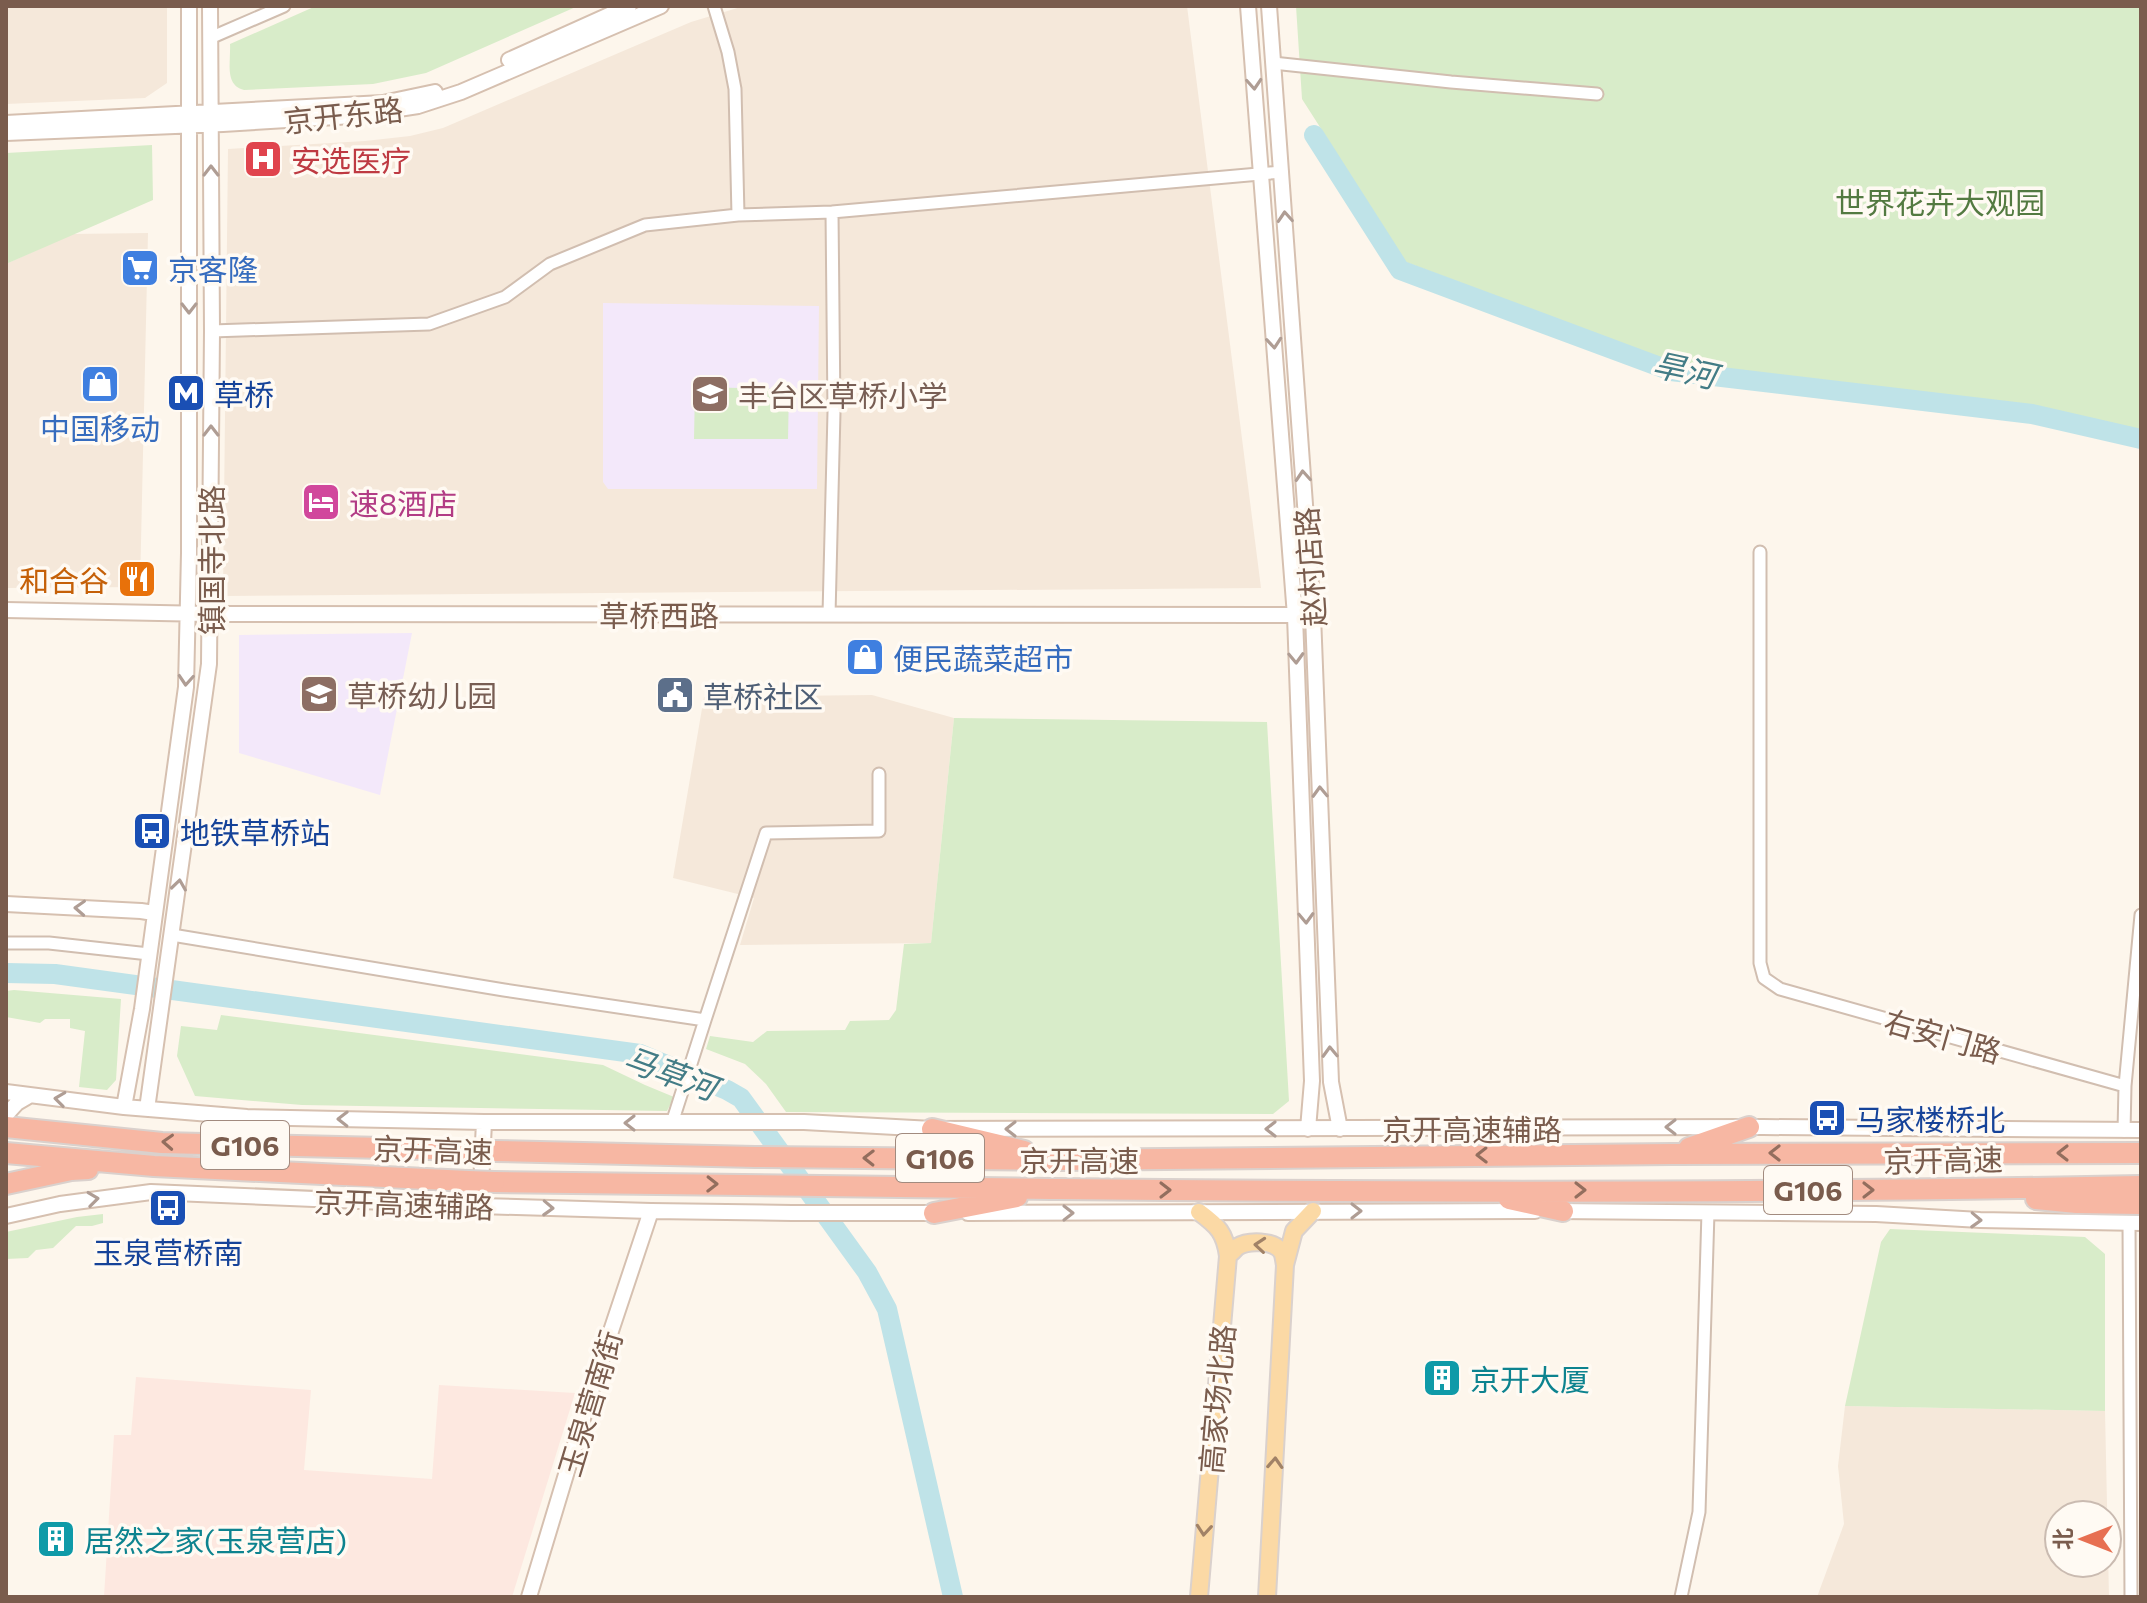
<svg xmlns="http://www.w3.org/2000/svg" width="2147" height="1603" font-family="Commissioner,'Noto Sans SC',sans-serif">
<rect width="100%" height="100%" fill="#fdf6ec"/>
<path fill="#f5e8da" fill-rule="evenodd" d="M6,6H167V83L145,98L6,104Z
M744,6H1187L1261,588L223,596L228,149L365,141L410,136L443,128L691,22Z
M148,233L140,587L6,588V264L72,234Z
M872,695L954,718L931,943L740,945L754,898L673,878L704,697Z
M1845,1406L2105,1411L2109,1597H1817L1844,1524L1838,1466ZM2059,1515H2107V1563H2059Z"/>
<path fill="#fde8e0" d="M136,1377L311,1390L304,1470L432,1479L439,1385L575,1393L512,1597H104L114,1435H131Z"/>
<path fill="#f3e8fa" d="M603,303L819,306L817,489H608L603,482Z
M412,633L380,795L239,753V635Z"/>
<path fill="#d8ecc9" d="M316,6H578L426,73L373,84L244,90C224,85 231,62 230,44Z
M1296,6H2141V429H2132L2024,405L1726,377L1657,357L1403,261L1337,188L1334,149L1302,99Z
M152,145L153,200L6,264V153Z
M695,387L789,389L788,439H694Z
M954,718L1267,722L1289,1101L1273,1114L786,1112L766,1084L745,1064L706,1049L710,1036L753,1042L767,1031L845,1030L850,1021L889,1020L896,1010L904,944L931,943Z
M14,990L121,999L116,1080L107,1090L79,1087L85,1031L70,1028V1019H45L40,1023L6,1017V991Z
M221,1015L603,1065L645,1085L674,1097L667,1111L302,1105L195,1096L177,1056L181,1026L217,1030Z
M103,1214V1223L92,1226H76L53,1248L36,1250L28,1258L6,1259V1232L77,1217Z
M1890,1229L2085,1237L2105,1254V1411L1845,1406L1881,1242Z"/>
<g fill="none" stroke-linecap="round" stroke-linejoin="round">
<path stroke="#bfe3e8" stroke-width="20" d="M1314,135L1400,270L1671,371L2032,414L2141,439
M6,973L55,974L640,1054L727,1090L741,1098L867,1272L887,1309L953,1597"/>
<g stroke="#d1beb0" stroke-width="15">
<path id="street" d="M210,38L284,6
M1273,63L1451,82L1597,94
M738,215L832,212L1282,172
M212,331L429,324L505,297L550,264L645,225L738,215L735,89L728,52L714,6
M1760,552V963L1764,978L1780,989L2125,1086
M829,615L834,412L832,212
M172,935L504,990L705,1020L672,1123
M6,943H49L149,954
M705,1020L766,833L879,831V774
M2124,1131L2125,1086L2141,915
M2129,1223L2131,1597
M1681,1597L1699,1512L1708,1212"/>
</g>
<g stroke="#d6c0b0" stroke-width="18">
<path id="secondary" d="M1248,6L1295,616L1312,1081L1308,1129
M1269,6L1313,615L1331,1082L1340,1129
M509,60L629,6
M6,123L383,103L435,92
M6,133L223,124L353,116L418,106L461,92L661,6
M6,610L210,614L1313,615
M6,904L141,911L154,913
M6,1092L124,1107L247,1117L484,1122H804L932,1129L1763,1127L2141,1130
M124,1107L142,1009L186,687L189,553V6
M147,1109L209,664L212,331L210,6
M6,1115L17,1103L29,1096
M480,1206L484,1122
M1556,1211L1876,1214L1980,1220L2141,1223
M968,1213L1535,1211
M6,1216L60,1204L151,1192L480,1206L651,1211L792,1213H943
M529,1597L593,1385L651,1211"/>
</g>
<g stroke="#dad1cd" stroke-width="20">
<path id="primary" d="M1228,1256C1229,1256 1237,1247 1237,1247C1248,1240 1274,1240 1282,1252C1284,1256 1284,1261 1285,1265
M1199,1597L1228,1256C1225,1233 1218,1226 1199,1212
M1267,1597L1285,1265L1294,1231L1313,1211"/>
</g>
<g stroke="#dad1cd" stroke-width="24">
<path id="highway" d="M6,1127L162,1143L470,1150
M932,1129L1024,1151
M1689,1148L1749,1127
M495,1151L755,1157L1059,1160L1672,1154L2141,1153
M6,1153L154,1166L468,1181
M494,1182C681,1184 869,1187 1057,1189C1418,1193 1780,1193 2141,1186
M6,1184L71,1170L88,1169
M1509,1199L1563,1211
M2036,1199L2077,1203L2141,1204
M934,1213L1017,1197"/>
</g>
<use href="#street" stroke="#fff" stroke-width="11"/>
<use href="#secondary" stroke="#fff" stroke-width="14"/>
<use href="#primary" stroke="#fbd9a5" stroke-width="16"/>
<use href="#highway" stroke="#f7b7a3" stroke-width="20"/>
<g stroke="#dad1cd" stroke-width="24" stroke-linecap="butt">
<path id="highway-bridge" d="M470,1150L495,1151
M468,1181L494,1182"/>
</g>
<use href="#highway-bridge" stroke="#f7b7a3" stroke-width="20"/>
</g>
<defs><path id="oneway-chevron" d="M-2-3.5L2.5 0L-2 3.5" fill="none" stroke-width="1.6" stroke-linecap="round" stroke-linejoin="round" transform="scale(2)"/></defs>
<g stroke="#af9d94">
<use href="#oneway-chevron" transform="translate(1254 84) rotate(86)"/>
<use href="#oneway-chevron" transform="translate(211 171) rotate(-90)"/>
<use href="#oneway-chevron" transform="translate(1285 217) rotate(-94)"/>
<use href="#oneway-chevron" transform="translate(189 308) rotate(90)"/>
<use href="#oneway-chevron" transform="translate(1274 343) rotate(85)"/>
<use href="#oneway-chevron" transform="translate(211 431) rotate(-90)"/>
<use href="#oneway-chevron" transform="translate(1303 476) rotate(-94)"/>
<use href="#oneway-chevron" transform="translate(1296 658) rotate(88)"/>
<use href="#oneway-chevron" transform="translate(186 680) rotate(94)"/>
<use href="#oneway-chevron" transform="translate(1320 792) rotate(-92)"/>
<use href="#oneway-chevron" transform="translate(179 885) rotate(-82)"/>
<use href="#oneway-chevron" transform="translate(80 908) rotate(-177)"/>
<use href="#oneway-chevron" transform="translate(1306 918) rotate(88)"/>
<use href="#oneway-chevron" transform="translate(1330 1052) rotate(-92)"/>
<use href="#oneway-chevron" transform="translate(60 1099) rotate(-173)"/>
<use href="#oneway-chevron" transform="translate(343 1119) rotate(-179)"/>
<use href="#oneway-chevron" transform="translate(630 1123) rotate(-180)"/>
<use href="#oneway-chevron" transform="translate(1671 1127) rotate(180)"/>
<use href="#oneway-chevron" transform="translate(1011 1129) rotate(-180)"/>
<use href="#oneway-chevron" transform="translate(1271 1129) rotate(-180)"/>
<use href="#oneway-chevron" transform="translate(93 1199) rotate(-7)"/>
<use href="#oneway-chevron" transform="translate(548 1208) rotate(2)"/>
<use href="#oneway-chevron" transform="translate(1356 1211)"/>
<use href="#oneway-chevron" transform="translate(1068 1213)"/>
<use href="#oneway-chevron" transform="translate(1976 1220) rotate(2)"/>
</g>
<g stroke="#936e5e">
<use href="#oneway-chevron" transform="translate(168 1142) rotate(-177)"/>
<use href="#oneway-chevron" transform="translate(1775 1153) rotate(180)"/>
<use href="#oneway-chevron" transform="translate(2063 1153) rotate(180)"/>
<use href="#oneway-chevron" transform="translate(1482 1155) rotate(179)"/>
<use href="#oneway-chevron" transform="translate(869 1158) rotate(-179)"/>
<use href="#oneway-chevron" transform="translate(712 1184) rotate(1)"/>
<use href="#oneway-chevron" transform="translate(1165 1190)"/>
<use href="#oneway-chevron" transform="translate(1580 1190)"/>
<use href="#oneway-chevron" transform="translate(1868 1190)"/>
</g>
<g stroke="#a18267">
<use href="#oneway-chevron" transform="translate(1260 1245) rotate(-175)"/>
<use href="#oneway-chevron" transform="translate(1275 1463) rotate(-87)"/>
<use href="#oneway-chevron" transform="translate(1204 1530) rotate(95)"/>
</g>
<defs>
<g id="hospital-square" transform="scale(2)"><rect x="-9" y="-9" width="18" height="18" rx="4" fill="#e0444e" stroke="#fffaf3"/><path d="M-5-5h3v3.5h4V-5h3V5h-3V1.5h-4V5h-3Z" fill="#fff"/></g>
<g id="supermarket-square" transform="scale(2)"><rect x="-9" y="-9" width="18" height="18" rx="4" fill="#3f7fe0" stroke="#fffaf3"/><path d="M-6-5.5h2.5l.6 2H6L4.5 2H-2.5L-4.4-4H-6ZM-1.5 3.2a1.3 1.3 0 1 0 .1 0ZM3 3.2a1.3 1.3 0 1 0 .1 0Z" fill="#fff"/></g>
<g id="shop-square" transform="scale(2)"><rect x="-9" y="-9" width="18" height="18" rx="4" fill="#3f7fe0" stroke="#fffaf3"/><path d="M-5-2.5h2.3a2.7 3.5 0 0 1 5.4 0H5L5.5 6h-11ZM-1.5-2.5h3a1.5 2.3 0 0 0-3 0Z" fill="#fff"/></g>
<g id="metro-square" transform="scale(2)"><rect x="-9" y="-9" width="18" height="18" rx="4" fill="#1a4fb4" stroke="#fffaf3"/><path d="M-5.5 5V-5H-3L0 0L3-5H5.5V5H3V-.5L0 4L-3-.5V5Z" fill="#fff"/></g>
<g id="school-square" transform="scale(2)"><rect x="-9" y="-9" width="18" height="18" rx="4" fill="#8d6e63" stroke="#fffaf3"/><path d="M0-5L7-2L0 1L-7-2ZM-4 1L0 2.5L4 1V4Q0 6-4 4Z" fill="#fff"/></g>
<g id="hotel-square" transform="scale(2)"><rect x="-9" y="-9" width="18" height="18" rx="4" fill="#d1479c" stroke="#fffaf3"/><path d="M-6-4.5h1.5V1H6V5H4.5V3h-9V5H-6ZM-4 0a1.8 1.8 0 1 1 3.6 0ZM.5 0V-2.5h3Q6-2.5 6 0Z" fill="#fff"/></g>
<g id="restaurant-square" transform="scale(2)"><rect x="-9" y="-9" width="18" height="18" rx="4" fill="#e8710a" stroke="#fffaf3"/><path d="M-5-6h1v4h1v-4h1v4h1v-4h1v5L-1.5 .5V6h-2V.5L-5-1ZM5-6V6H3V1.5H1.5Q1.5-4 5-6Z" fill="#fff"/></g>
<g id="civic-square" transform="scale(2)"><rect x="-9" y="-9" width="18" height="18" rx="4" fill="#5c6f8a" stroke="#fffaf3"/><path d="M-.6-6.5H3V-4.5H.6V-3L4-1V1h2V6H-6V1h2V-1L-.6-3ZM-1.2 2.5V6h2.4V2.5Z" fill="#fff"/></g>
<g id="bus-square" transform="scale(2)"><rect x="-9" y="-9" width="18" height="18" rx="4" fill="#1a4fb4" stroke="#fffaf3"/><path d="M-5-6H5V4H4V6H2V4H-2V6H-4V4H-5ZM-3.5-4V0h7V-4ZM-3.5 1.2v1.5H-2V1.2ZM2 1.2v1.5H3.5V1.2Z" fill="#fff"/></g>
<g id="building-square" transform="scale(2)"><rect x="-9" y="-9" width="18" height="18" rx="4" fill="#0f9aa8" stroke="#fffaf3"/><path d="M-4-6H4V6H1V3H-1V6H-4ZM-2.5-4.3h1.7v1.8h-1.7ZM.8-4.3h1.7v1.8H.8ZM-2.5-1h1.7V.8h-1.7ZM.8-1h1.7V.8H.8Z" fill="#fff"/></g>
</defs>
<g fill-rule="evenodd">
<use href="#hospital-square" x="263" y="159"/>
<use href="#supermarket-square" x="140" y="268"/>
<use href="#shop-square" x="100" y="384"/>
<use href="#metro-square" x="186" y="393"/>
<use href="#school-square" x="710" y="394"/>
<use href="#hotel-square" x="321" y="502"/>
<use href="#restaurant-square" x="137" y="579"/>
<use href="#shop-square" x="865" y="657"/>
<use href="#school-square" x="319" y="694"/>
<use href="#civic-square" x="675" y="695"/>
<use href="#bus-square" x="152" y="831"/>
<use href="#bus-square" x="1827" y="1118"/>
<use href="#bus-square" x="168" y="1208"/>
<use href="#building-square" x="1442" y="1378"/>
<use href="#building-square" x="56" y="1539"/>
</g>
<g text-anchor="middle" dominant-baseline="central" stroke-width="7" stroke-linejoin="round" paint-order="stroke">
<g fill="#fffaf3" stroke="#a28b7f" stroke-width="2">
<rect x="201" y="1121" width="88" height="48" rx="6"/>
<rect x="896" y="1134" width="88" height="48" rx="6"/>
<rect x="1764" y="1166" width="88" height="48" rx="6"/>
</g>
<g font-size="28" font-weight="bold" fill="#7a5c4d">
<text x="245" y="1145">G106</text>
<text x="940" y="1158">G106</text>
<text x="1808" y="1190">G106</text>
</g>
<g font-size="30" fill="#7a5c4d" stroke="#fffaf3">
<text transform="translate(343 114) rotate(-6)">京开东路</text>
<text transform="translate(210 560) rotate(-90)">镇国寺北路</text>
<text transform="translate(1309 567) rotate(-94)">赵村店路</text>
<text x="659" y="614">草桥西路</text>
<text transform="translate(1943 1035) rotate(16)">右安门路</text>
<text x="1472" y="1128">京开高速辅路</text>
<text transform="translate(433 1149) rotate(2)">京开高速</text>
<text x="1079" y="1159">京开高速</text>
<text transform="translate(1943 1159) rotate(-1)">京开高速</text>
<text transform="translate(404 1203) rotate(2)">京开高速辅路</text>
<text transform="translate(1216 1399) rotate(-85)">高家场北路</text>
<text transform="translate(589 1403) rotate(-73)">玉泉营南街</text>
</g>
<g font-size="30" fill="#be3a42" stroke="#fffaf3" text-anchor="start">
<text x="291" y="159">安选医疗</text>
</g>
<g font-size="30" fill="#537a41" stroke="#fffaf3">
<text x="1940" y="201">世界花卉大观园</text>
</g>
<g font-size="30" fill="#366cbe" stroke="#fffaf3" text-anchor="start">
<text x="168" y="268">京客隆</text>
<text x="100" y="427" text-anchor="middle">中国移动</text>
<text x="893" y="657">便民蔬菜超市</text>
</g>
<g font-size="30" fill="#164399" stroke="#fffaf3" text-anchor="start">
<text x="214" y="393">草桥</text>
<text x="180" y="831">地铁草桥站</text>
<text x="1855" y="1118">马家楼桥北</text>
<text x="168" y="1251" text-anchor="middle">玉泉营桥南</text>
</g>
<g font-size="30" fill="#785e54" stroke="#fffaf3" text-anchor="start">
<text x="738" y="394">丰台区草桥小学</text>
<text x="347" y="694">草桥幼儿园</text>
</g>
<g font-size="30" fill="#b23c85" stroke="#fffaf3" text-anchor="start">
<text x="349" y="502">速8酒店</text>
</g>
<g font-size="30" fill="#c56008" stroke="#fffaf3" text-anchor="end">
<text x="109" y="579">和合谷</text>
</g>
<g font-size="30" fill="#4e5e75" stroke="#fffaf3" text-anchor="start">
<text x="703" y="695">草桥社区</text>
</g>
<g font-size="30" fill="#0d838f" stroke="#fffaf3" text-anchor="start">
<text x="1470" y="1378">京开大厦</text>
<text x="84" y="1539">居然之家(玉泉营店)</text>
</g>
<g font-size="32" font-style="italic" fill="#437c86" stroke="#fffaf3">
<text transform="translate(1685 369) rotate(12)">旱河</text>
<text transform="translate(671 1072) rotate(20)">马草河</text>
</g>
</g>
<rect width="2147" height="1603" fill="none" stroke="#7a5c4d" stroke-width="16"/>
<g transform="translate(2083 1539) rotate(270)"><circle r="38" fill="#fffaf3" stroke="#cabbb1" stroke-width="2"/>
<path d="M0-6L14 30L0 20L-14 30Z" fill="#e76f51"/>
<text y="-12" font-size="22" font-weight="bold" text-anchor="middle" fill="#7a5c4d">北</text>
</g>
</svg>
